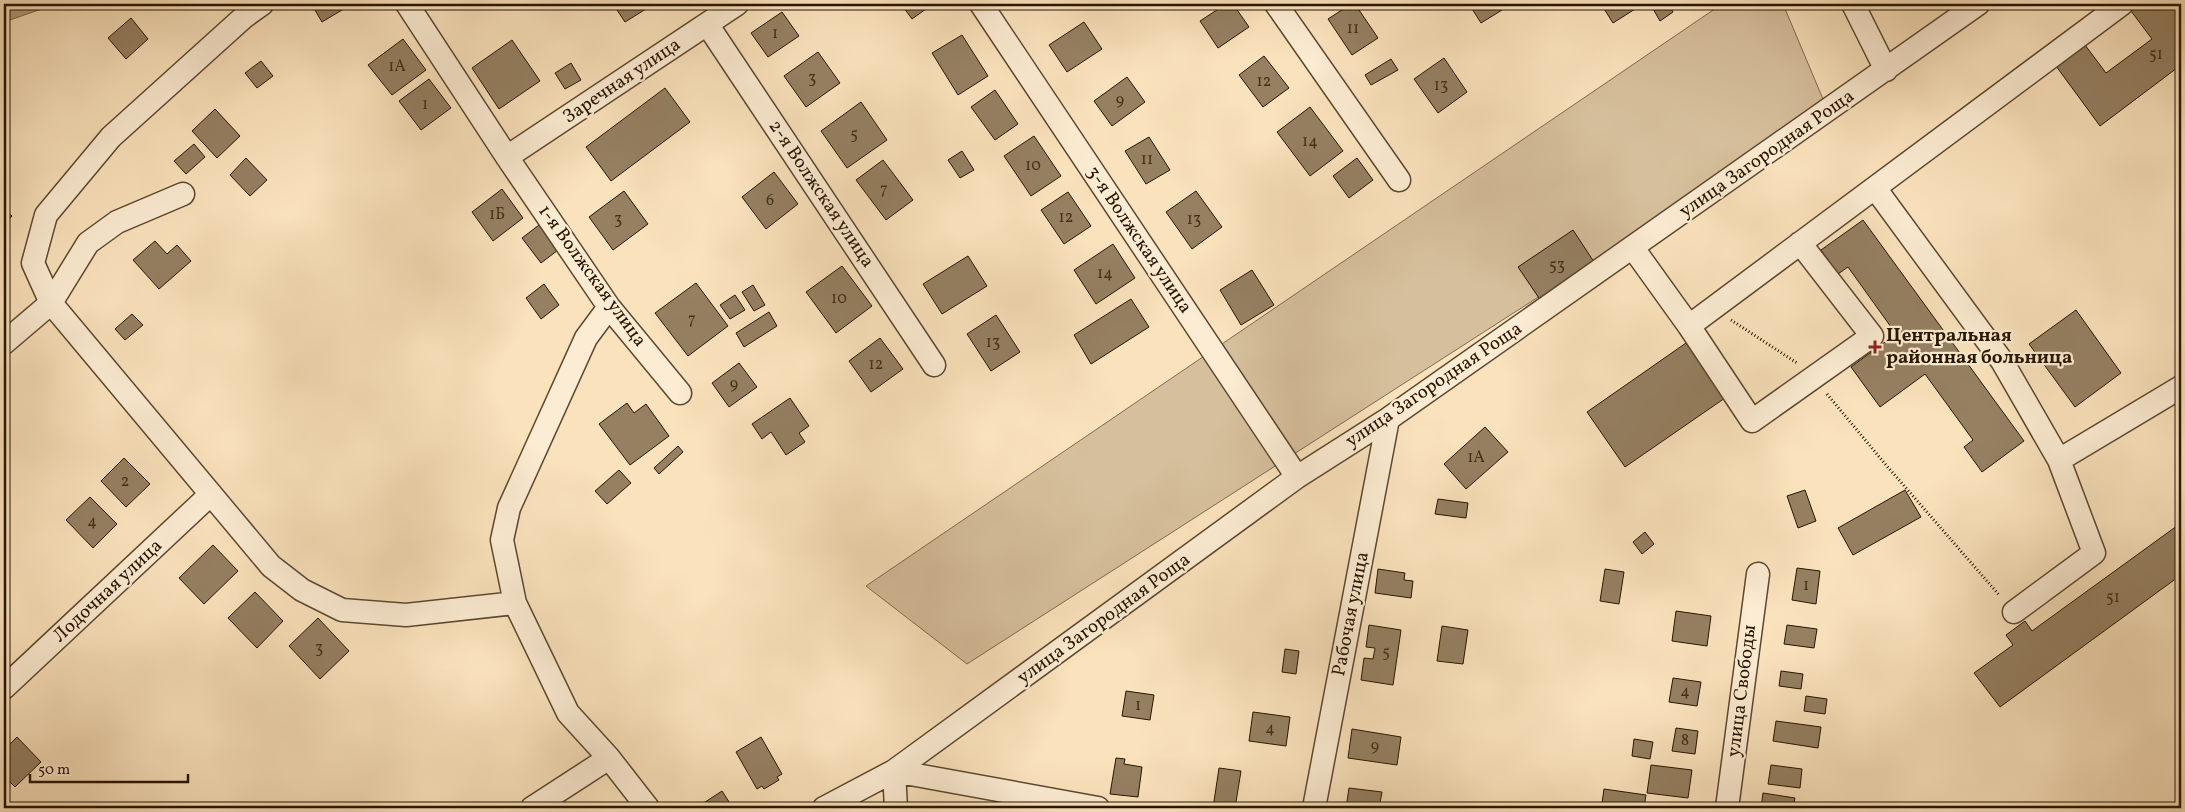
<svg xmlns="http://www.w3.org/2000/svg" width="2185" height="812" font-family="Vollkorn,serif">
<rect width="100%" height="100%" fill="#fae2bc"/>
<filter id="stains"><feTurbulence type="fractalNoise" baseFrequency=".004" numOctaves="4"/><feColorMatrix values="0 0 0 0 .2 0 0 0 0 .09 0 0 0 0 .02 0 0 0 .5 -.17"/></filter>
<radialGradient id="worn" r=".72"><stop offset=".6" stop-color="#630" stop-opacity="0"/><stop offset="1" stop-color="#630" stop-opacity=".3"/></radialGradient>
<path fill="#d6bf9c" stroke="#7e6a4e" d="M1722,4H1783L1828,111L967,664L866,586Z"/>
<path fill="#b29c7c" stroke="#7a664a" d="M4,4H56L4,22Z"/>
<path fill="#958062" stroke="#271500" d="M314,4H352L322,22L312,5Z
M613,4H654L625,22Z
M901,4H933L912,19Z
M1226,4H1233L1249,27L1218,48L1200,21Z
M1351,4H1355L1378,38L1352,55L1328,19Z
M1469,4H1498L1502,10L1481,23Z
M1601,4H1643L1613,23Z
M1656,4H1668L1673,12L1660,21L1652,7Z
M2140,4H2176L2181,11V65L2100,126L2056,66L2085,45L2106,73L2152,39L2131,11Z
M782,12L799,36L768,57L751,33Z
M131,18L148,39L126,59L108,38Z
M1084,22L1102,49L1067,72L1049,45Z
M962,35L988,76L958,95L932,53Z
M403,39L426,70L392,95L368,65Z
M512,40L540,81L499,109L472,68Z
M818,52L840,83L806,107L784,76Z
M1264,56L1289,88L1263,107L1239,75Z
M1444,58L1467,92L1438,113L1414,79Z
M1391,59L1398,70L1371,85L1365,75Z
M261,61L273,76L257,88L245,73Z
M571,63L581,80L565,89L555,73Z
M1127,77L1145,102L1112,126L1094,101Z
M429,79L451,108L421,130L399,101Z
M665,88L690,122L611,181L586,147Z
M995,90L1018,124L995,140L971,107Z
M861,102L887,140L847,168L821,131Z
M1310,107L1343,151L1310,176L1277,132Z
M215,109L240,136L217,158L192,131Z
M1034,136L1061,176L1031,196L1004,156Z
M1149,137L1170,170L1146,184L1125,151Z
M194,144L205,157L186,174L174,161Z
M962,151L974,170L960,178L948,160Z
M246,158L267,180L250,196L230,175Z
M1357,158L1373,180L1349,198L1333,176Z
M883,160L913,200L886,220L856,180Z
M774,172L798,204L766,229L742,197Z
M502,189L523,218L493,241L472,212Z
M624,191L648,224L613,250L589,217Z
M1196,191L1222,227L1192,249L1166,212Z
M1068,192L1091,226L1064,244L1041,210Z
M4,209L12,216L4,225Z
M1863,220L2024,441L1982,472L1964,447L1973,440L1925,374L1880,407L1851,367L1896,334L1848,267L1838,274L1821,250Z
M543,222L562,247L541,263L522,238Z
M1573,230L1596,265L1541,301L1518,267Z
M155,241L167,254L177,245L191,261L159,289L133,260Z
M1113,244L1135,278L1096,304L1074,270Z
M968,256L987,286L942,314L923,284Z
M842,266L872,306L836,333L806,292Z
M1252,270L1274,305L1241,325L1220,290Z
M696,283L728,326L688,356L655,313Z
M544,284L559,305L541,319L526,298Z
M753,285L765,305L754,311L742,292Z
M735,295L745,310L730,319L720,305Z
M1131,299L1149,327L1091,364L1074,335Z
M2076,310L2121,373L2075,407L2029,344Z
M769,312L777,326L744,347L736,333Z
M132,314L143,325L125,340L115,329Z
M996,315L1020,352L991,371L967,334Z
M880,338L903,369L871,392L849,361Z
M1686,343L1725,398L1625,467L1587,412Z
M739,363L757,387L729,407L712,383Z
M790,398L809,426L799,433L805,442L786,455L771,432L762,439L752,424Z
M627,403L634,413L646,404L669,436L630,465L599,424Z
M1485,427L1508,452L1466,489L1444,464Z
M678,446L683,452L659,474L654,468Z
M124,458L150,484L126,507L101,481Z
M619,470L631,483L607,504L595,491Z
M2181,476V490L2175,481Z
M1805,490L1816,521L1798,528L1787,496Z
M1905,490L1921,517L1853,555L1838,528Z
M90,497L117,524L93,548L66,520Z
M1438,499L1468,503L1466,518L1435,514Z
M2181,523V575L2000,707L1974,673L2013,645L2006,635L2025,621L2032,631Z
M1645,532L1654,544L1642,554L1633,542Z
M213,545L238,571L204,604L179,578Z
M1797,568L1820,571L1816,604L1792,600Z
M1378,569L1405,573L1404,580L1413,581L1411,598L1375,593Z
M1605,569L1624,572L1619,604L1600,601Z
M255,592L283,621L257,648L228,618Z
M1676,611L1711,616L1707,646L1672,641Z
M318,618L349,651L320,679L289,646Z
M1369,625L1401,630L1393,685L1361,680L1364,658L1373,659L1375,648L1366,647Z
M1787,625L1817,629L1814,648L1784,644Z
M1442,626L1468,630L1463,664L1437,661Z
M1285,649L1299,651L1296,674L1282,672Z
M1781,671L1803,674L1801,689L1779,686Z
M1673,678L1701,682L1697,706L1669,702Z
M1126,691L1154,695L1150,720L1122,716Z
M1806,696L1827,699L1825,714L1804,711Z
M1253,712L1290,717L1286,746L1249,741Z
M1776,721L1821,727L1818,748L1773,741Z
M1676,728L1698,731L1695,754L1672,751Z
M1352,729L1401,737L1397,765L1348,758Z
M17,737L41,762L15,787L4,776V750Z
M761,737L782,774L777,777L779,780L764,789L762,786L757,789L736,752Z
M1634,739L1653,742L1650,759L1632,756Z
M1116,758L1125,759L1124,764L1142,767L1138,797L1110,794Z
M1651,765L1692,770L1688,798L1647,793Z
M1771,765L1802,769L1800,788L1768,784Z
M1219,768L1241,771L1235,808H1213Z
M1349,788L1382,792L1379,808H1346Z
M1604,789L1646,795L1644,808L1602,803Z
M722,791L733,808H696Z
M1763,793L1795,798L1793,808H1761Z"/>
<g fill="none" stroke-linecap="round" stroke-linejoin="round">
<g stroke="#5c482f" stroke-width="25">
<path id="minor" d="M407,4L507,157L609,307L680,393
M981,4L1297,477
M1276,4L1399,180
M1853,4L1886,70
M707,24L934,365
M507,157L737,4
M1875,188L2002,361L2059,460L2181,387
M1633,248L1689,326L2122,4
M51,303L33,263L46,215L111,137L244,17L262,4
M51,303L88,243L117,222L183,194
M1689,326L1752,421L1872,336L1800,243
M4,343L51,303L271,566L302,590L342,610L406,615L515,603L568,713L609,758L648,808
M515,603L502,540L509,508L586,338L609,307
M2014,612L2094,553L2059,460
M4,688L211,494
M894,771L1098,808
M894,771L896,808
M532,808L609,758
M824,808L894,771L1297,477L1388,419L1978,4
M1314,808L1388,419
M1727,808L1758,574"/>
</g>
<path stroke="#271500" stroke-width="3" stroke-dasharray="1 2.5" stroke-linecap="butt" d="M1731,320L1797,363
M1827,394L1886,465L2000,596"/>
<use href="#minor" stroke="#fcecd3" stroke-width="22"/>
</g>
<path fill="#8f2418" stroke="#fcecd3" stroke-width="2" d="M1872.5 339.5h5v5h5v5h-5v5h-5v-5h-5v-5h5z"/>
<g text-anchor="middle" dominant-baseline="central" stroke-width="4.5" stroke-linejoin="round" paint-order="stroke">
<g font-size="16" fill="#423018">
<text x="1353" y="29">11</text>
<text x="775" y="34">1</text>
<text x="2156" y="55">51</text>
<text x="397" y="67">1А</text>
<text x="812" y="79">3</text>
<text x="1264" y="82">12</text>
<text x="1441" y="86">13</text>
<text x="1120" y="101">9</text>
<text x="425" y="105">1</text>
<text x="854" y="135">5</text>
<text x="1310" y="142">14</text>
<text x="1147" y="160">11</text>
<text x="1033" y="166">10</text>
<text x="884" y="190">7</text>
<text x="770" y="201">6</text>
<text x="497" y="215">1Б</text>
<text x="1066" y="218">12</text>
<text x="618" y="220">3</text>
<text x="1194" y="220">13</text>
<text x="1557" y="266">53</text>
<text x="1105" y="274">14</text>
<text x="839" y="299">10</text>
<text x="692" y="320">7</text>
<text x="993" y="343">13</text>
<text x="876" y="365">12</text>
<text x="734" y="385">9</text>
<text x="1476" y="458">1А</text>
<text x="125" y="482">2</text>
<text x="92" y="522">4</text>
<text x="1806" y="586">1</text>
<text x="2113" y="598">51</text>
<text x="319" y="649">3</text>
<text x="1386" y="653">5</text>
<text x="1685" y="692">4</text>
<text x="1138" y="706">1</text>
<text x="1270" y="729">4</text>
<text x="1685" y="741">8</text>
<text x="1375" y="747">9</text>
</g>
<g font-size="19" fill="#271500" stroke="#fcecd3">
<text transform="translate(622 81) rotate(-34)">Заречная улица</text>
<text transform="translate(1767 154) rotate(-35)">улица Загородная Роща</text>
<text transform="translate(821 194) rotate(56)">2-я Волжская улица</text>
<text transform="translate(1139 240) rotate(56)">3-я Волжская улица</text>
<text transform="translate(592 276) rotate(54)">1-я Волжская улица</text>
<text transform="translate(1434 385) rotate(-34)">улица Загородная Роща</text>
<text transform="translate(108 591) rotate(-43)">Лодочная улица</text>
<text transform="translate(1351 614) rotate(-79)">Рабочая улица</text>
<text transform="translate(1104 619) rotate(-36)">улица Загородная Роща</text>
<text transform="translate(1742 691) rotate(-83)">улица Свободы</text>
</g>
<g font-size="19" font-weight="bold" fill="#271500" stroke="#fcecd3" text-anchor="start">
<text x="1886" y="336">Центральная<tspan x="1886" dy="22">районная больница</tspan></text>
</g>
</g>
<rect width="2185" height="812" fill="none" stroke="#fae2bc" stroke-width="20"/>
<rect x="5" y="5" width="2175" height="802" fill="none" stroke="#271500" stroke-width="2.5"/>
<rect x="10" y="10" width="2165" height="792" fill="none" stroke="#271500"/>
<path d="M30 774v8h158v-8" fill="none" stroke="#271500" stroke-width="2.5"/>
<text x="38" y="774" font-size="15" fill="#271500" stroke="#fcecd3" stroke-width="4" paint-order="stroke">50 m</text>
<rect width="100%" height="100%" filter="url(#stains)"/>
<rect width="100%" height="100%" fill="url(#worn)"/>
</svg>
